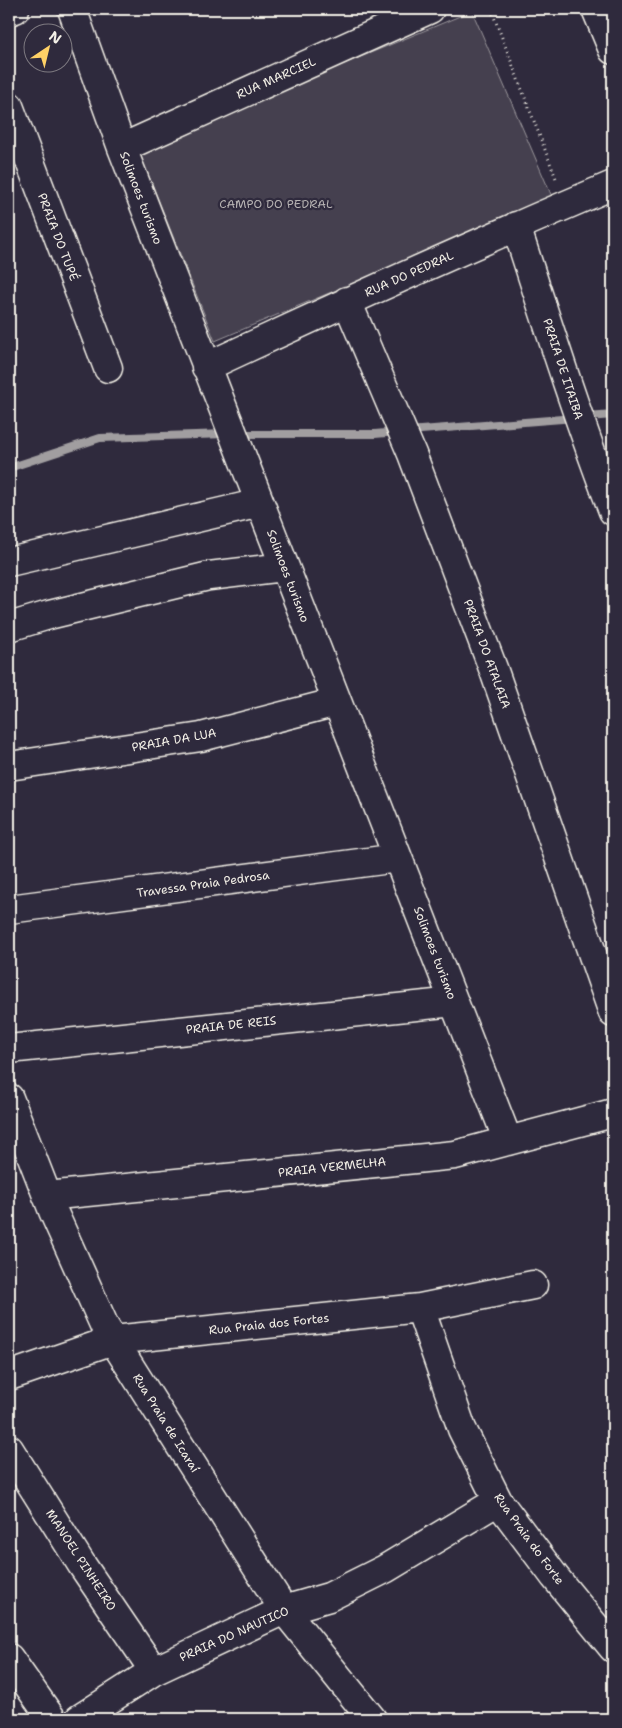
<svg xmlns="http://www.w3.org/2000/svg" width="622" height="1728" font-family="'Shantell Sans',sans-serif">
<rect width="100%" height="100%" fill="#2f2a3d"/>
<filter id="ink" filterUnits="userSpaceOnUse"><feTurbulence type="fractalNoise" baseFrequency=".02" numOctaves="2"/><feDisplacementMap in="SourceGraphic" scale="10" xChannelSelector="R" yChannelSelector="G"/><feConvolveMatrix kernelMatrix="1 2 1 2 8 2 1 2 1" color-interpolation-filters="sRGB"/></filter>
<g filter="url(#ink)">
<path fill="#454050" stroke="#9c989c" d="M472,11L553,199L215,341L138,149Z"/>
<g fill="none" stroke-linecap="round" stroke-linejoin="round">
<path stroke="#a19ea0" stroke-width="8" d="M408,431L613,415
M239,434H375L397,432
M9,468L100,438L227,434"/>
<g stroke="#f4f1e8" stroke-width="31">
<path id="minor" d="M72,9L122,148L508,1141
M596,9L613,50
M9,11L15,9
M9,106L108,368
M122,148L430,9
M516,226C547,322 577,417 613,511
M347,301L412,454L494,671L613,1013
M206,367C341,304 476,243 613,185
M9,562L260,503
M9,627L49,615L209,576L284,567
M9,766L201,737L337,702
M9,909L398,858
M9,1049L454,1002
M9,1098L53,1211L105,1327L284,1610L372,1719
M47,1196L455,1155L613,1113
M420,1308L462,1429L498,1501L555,1577L613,1648
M9,1376L113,1340L420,1308L533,1285
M9,1449L82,1565L154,1671
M9,1658L52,1719
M79,1719L154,1671L284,1610L329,1597L385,1569L498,1501"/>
</g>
<path stroke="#f4f1e8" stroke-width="3" stroke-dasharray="1 4" stroke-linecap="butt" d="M491,9L557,181"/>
<use href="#minor" stroke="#2f2a3d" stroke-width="28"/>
</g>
</g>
<g text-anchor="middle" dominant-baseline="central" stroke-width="4.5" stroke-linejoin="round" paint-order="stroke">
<g font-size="12" fill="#f4f1e8" stroke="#2f2a3d">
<text transform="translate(276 78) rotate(-24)">RUA MARCIEL</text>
<text transform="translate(141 198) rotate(69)">Solimoes turismo</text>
<text transform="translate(58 237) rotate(69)">PRAIA DO TUPÉ</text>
<text transform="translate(409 274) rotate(-24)">RUA DO PEDRAL</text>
<text transform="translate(563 369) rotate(72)">PRAIA DE ITAIBA</text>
<text transform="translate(288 576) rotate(69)">Solimoes turismo</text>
<text transform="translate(487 654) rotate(70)">PRAIA DO ATALAIA</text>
<text transform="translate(174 740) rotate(-10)">PRAIA DA LUA</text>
<text transform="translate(203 884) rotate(-8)">Travessa Praia Pedrosa</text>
<text transform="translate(435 953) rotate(69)">Solimoes turismo</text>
<text transform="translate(231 1025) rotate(-6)">PRAIA DE REIS</text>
<text transform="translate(332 1167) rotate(-6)">PRAIA VERMELHA</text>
<text transform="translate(269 1324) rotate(-6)">Rua Praia dos Fortes</text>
<text transform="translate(166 1423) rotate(58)">Rua Praia de Icaraí</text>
<text transform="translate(529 1539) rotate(54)">Rua Praia do Forte</text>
<text transform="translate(81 1560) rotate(57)">MANOEL PINHEIRO</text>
<text transform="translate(234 1634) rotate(-24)">PRAIA DO NAUTICO</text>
</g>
<g font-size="12" fill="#b7b3b3" stroke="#2f2a3d">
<text x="276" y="204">CAMPO DO PEDRAL</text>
</g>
</g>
<rect width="622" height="1728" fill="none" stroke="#2f2a3d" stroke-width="30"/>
<rect x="15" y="15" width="592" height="1698" fill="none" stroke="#f4f1e8" stroke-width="2" filter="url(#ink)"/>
<g transform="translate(48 48) rotate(35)"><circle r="24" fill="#2f2a3d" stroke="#7e7a81"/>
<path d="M0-4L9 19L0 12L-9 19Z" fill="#ffd166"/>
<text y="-8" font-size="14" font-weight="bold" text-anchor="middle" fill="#f4f1e8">N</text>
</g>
</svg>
